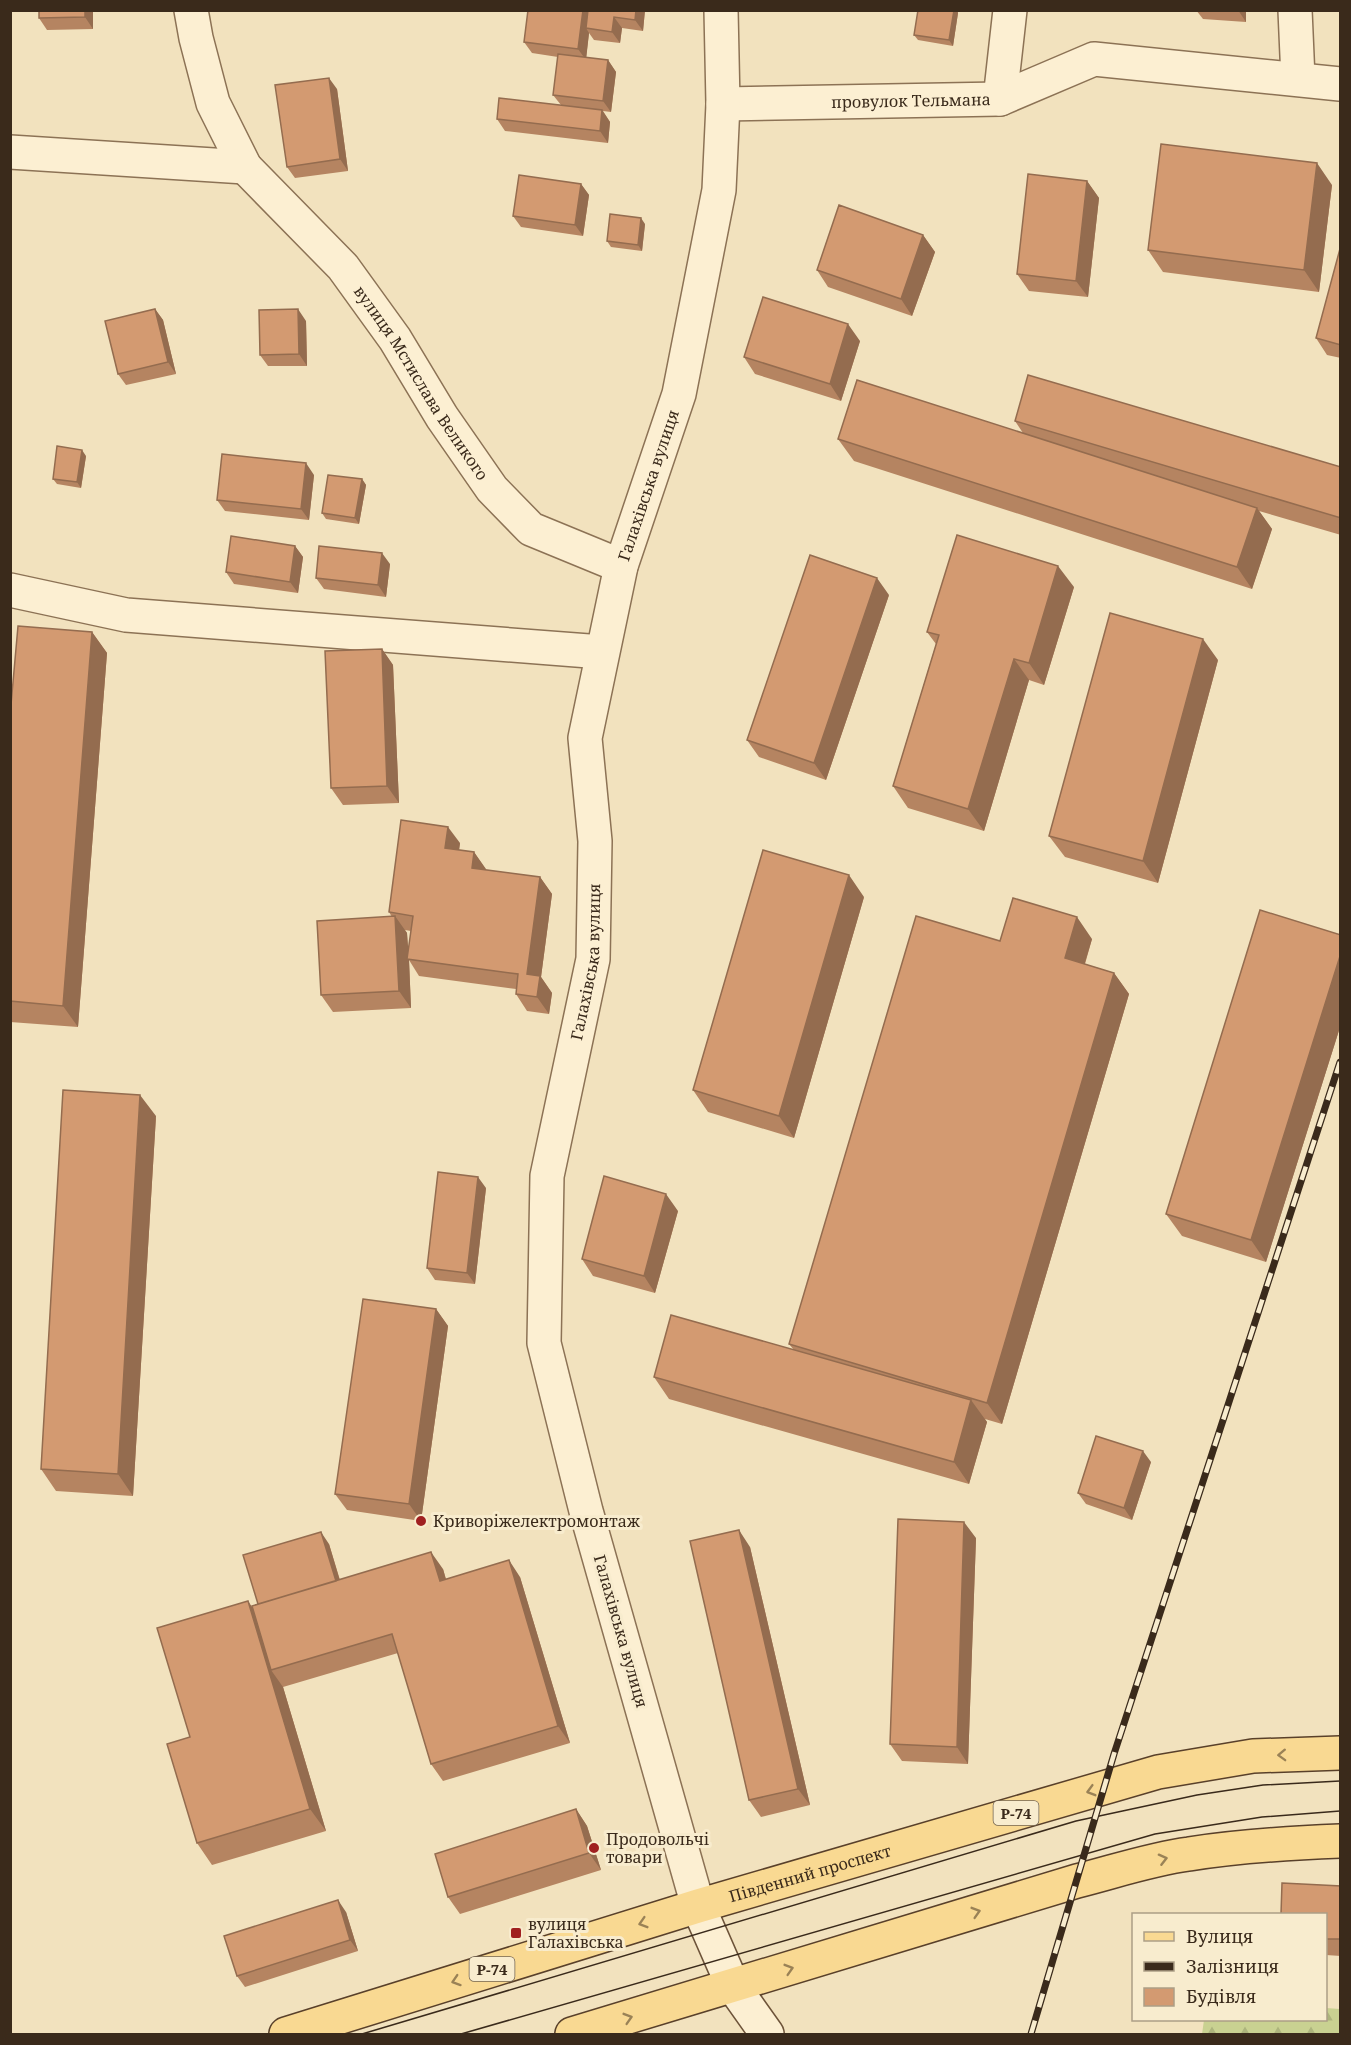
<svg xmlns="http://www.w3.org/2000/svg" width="1351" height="2045" font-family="'Noto Serif',serif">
<defs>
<pattern id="forest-firs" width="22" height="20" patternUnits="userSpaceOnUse" patternTransform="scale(1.5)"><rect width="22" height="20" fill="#c9d191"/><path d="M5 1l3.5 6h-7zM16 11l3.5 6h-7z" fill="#adb47c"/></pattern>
</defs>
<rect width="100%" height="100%" fill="#f2e2be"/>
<path fill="url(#forest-firs)" d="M1326,2008L1340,2009V2034H1202L1204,2020H1326Z"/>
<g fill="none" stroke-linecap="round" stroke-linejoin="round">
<g stroke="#8c7255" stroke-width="36">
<g id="minor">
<path id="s1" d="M191,10L196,38L213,103L245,167L343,267L395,339L442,417L492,489L531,529L621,566"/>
<path d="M1295,10L1298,79"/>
<path d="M1000,99L1010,10"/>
<path id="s2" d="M723,104L1000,99L1094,59L1340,84"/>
<path d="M10,152L245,167"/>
<path d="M10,590L126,615L602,652"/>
<path id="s3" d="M698,1906L586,1511L544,1343L547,1176L593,959L595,841L585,738L621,566L679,394L719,190L723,104L721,10"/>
</g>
</g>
<g stroke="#6d5339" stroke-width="36">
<path id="secondary" d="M698,1906L733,1986L767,2034"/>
</g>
<g stroke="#59402a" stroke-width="36">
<g id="primary">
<path id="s4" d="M286,2034L698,1906L1158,1772L1253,1756L1340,1753"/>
<path d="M572,2034L1077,1881C1113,1872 1151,1859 1189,1854C1239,1846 1290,1843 1340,1841"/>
</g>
</g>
<use href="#minor" stroke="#fcefd2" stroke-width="33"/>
<use href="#secondary" stroke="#fcefd2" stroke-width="33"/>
<use href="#primary" stroke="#f9d992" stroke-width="33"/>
<path stroke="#3a2a1b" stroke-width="1.5" d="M362,2034L1076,1821L1197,1795L1263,1785L1340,1781
M461,2034L1155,1834L1262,1817L1340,1811"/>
<g stroke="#3a2a1b" stroke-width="7">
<path id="rail" d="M1031,2034L1114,1754L1340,1062"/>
</g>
<use href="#rail" stroke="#f8ecce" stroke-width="4.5" stroke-dasharray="14" stroke-linecap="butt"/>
</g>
<path fill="#b58461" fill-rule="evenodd" d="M39,10H93V29L47,30L39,18Z
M528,10H645L643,31L622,28L620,43L594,40L589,33L586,58L608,60L616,72L611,112L603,111L610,122L608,143L505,131L497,119L561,105L553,95L558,57L532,53L524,42Z
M918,10H957L958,13L953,46L918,40L914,35Z
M1196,10H1246V22L1203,19Z
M337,89L348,171L295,178L287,167Z
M1087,181L1099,198L1088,297L1029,291L1017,274Z
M581,184L589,195L583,236L521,227L513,216Z
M1332,185L1319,292L1163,272L1148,250Z
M645,224L642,251L611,247L607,241Z
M923,235L935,252L912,316L828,287L817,270Z
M1341,245V358L1327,355L1316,338Z
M155,309L163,320L176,374L126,385L118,374Z
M306,321L307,366H268L260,355Z
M860,341L841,401L755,374L744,357Z
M1015,421L1341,467V535L1259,511L1272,529L1252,589L854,461L838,439L1023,433Z
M86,456L81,488L57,484L53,479Z
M314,475L309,520L225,511L217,500Z
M362,479L366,485L359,524L326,519L322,513Z
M295,546L303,557L298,593L234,584L226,572Z
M390,564L386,597L324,589L316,578Z
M1074,587L1044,685L1029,680L984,831L908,808L893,786L936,644L927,632Z
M889,595L826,780L759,757L747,740Z
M92,632L107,653L78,1027L10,1022V716Z
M382,649L393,665L399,803L343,805L331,788Z
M1218,660L1158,883L1065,857L1049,836Z
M460,843L459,850L474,852L486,870L540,877L552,894L541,977L552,993L549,1014L527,1011L516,994V989L419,976L409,960L411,1008L333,1012L321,995L392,917L389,912ZM405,930L411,931L408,953L407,933Z
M864,897L794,1138L708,1112L693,1090Z
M1341,935V1024L1266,1262L1182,1236L1166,1214Z
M1092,939L1085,964L1114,973L1129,994L1002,1424L985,1419L987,1422L969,1484L669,1399L654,1377L794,1350L789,1344L1000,941Z
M156,1116L133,1496L56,1491L41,1469Z
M486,1188L475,1284L435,1280L427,1268Z
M678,1211L655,1293L593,1276L582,1259Z
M436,1309L448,1326L421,1521L347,1510L335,1494Z
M1151,1462L1132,1520L1086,1504L1078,1493Z
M976,1538L968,1764L902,1761L890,1744Z
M329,1544L340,1580L443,1569L446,1579L520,1577L570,1743L443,1781L431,1764L398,1653L283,1687L326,1831L212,1865L197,1843L190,1737L252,1606L258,1604Z
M750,1547L810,1805L761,1817L749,1800Z
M576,1809L587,1826L601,1870L460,1914L448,1897Z
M1341,1886V1956L1326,1955V1914Z
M346,1912L358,1951L245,1987L237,1976Z"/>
<path fill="#946c4f" d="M85,10H93V29L85,17Z
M583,10H592L586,28L589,33L586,60L578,49Z
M636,10H645L643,31L635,20Z
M954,10H957L958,13L953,46L949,40Z
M1238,10H1246V22Z
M614,17L622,28L620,43L612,32Z
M608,60L616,72L611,112L603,101Z
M329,78L337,89L348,171L340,159Z
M602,110L610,122L608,143L600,131Z
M1317,163L1332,185L1319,292L1304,270Z
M1087,181L1099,198L1088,297L1076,281Z
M581,184L589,195L583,236L575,225Z
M641,218L645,224L642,251L638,245Z
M923,235L935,252L912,316L901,299Z
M155,309L163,320L176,374L168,362Z
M298,309L306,321L307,366L299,354Z
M848,324L860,341L841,401L830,384Z
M82,450L86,456L81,488L77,482Z
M306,463L314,475L309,520L301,509Z
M362,479L366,485L359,524L355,518Z
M1257,508L1272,529L1252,589L1237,567Z
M295,546L303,557L298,593L290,582Z
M382,553L390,564L386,597L378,585Z
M1058,566L1074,587L1044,685L1029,663Z
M877,578L889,595L826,780L814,763Z
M92,632L107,653L78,1027L63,1006Z
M1203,639L1218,660L1158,883L1143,861Z
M382,649L393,665L399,803L387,786Z
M1014,659L1029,680L984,831L968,809Z
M448,827L460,843L457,865L445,848Z
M474,852L486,869L484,885L472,868Z
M849,875L864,897L794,1138L779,1116Z
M540,877L552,894L541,977L552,993L549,1014L537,997L527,974Z
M395,916L407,933L409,959H407L409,960L411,1008L399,991Z
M1077,917L1092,939L1080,979L1065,958Z
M1341,953V1024L1266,1262L1251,1240Z
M1114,973L1129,994L1002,1424L987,1403Z
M140,1095L156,1116L133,1496L118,1474Z
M478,1177L486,1188L475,1284L467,1273Z
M666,1194L678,1211L655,1293L644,1276Z
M436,1309L448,1326L421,1521L409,1504Z
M971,1400L987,1422L969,1484L954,1462Z
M1143,1451L1151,1462L1132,1520L1124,1508Z
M964,1522L976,1538L968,1764L957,1747Z
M739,1530L750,1547L810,1805L798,1789Z
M321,1532L329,1544L345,1598L337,1587Z
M431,1552L443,1569L451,1598L440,1581Z
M509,1560L520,1577L570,1743L558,1726Z
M248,1601L263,1623L271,1670L283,1687L326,1831L310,1809Z
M576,1809L587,1826L601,1870L589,1853Z
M338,1900L346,1912L358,1951L350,1940Z"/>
<path fill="#d39a71" stroke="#946c4f" stroke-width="1.5" d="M39,10H85V17L39,18Z
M528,10H583L578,49L524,42Z
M588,10H636L635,20L614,17L612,32L586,28Z
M918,10H954L949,40L914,35Z
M558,54L608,60L603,101L553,95Z
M329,78L340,159L287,167L275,85Z
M499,98L602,110L600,131L497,119Z
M1161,144L1317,163L1304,270L1148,250Z
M1028,174L1087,181L1076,281L1017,274Z
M519,175L581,184L575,225L513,216Z
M839,205L923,235L901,299L817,270Z
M610,214L641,218L638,245L607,241Z
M1341,245V345L1316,338Z
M763,297L848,324L830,384L744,357Z
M155,309L168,362L118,374L105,321Z
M298,309L299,354L260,355L259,310Z
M1028,375L1341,467V518L1015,421Z
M857,380L1257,508L1237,567L838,439Z
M57,446L82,450L77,482L53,479Z
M222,454L306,463L301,509L217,500Z
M328,475L362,479L355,518L322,513Z
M957,535L1058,566L1029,663L1014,659L968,809L893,786L939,635L927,632Z
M231,536L295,546L290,582L226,572Z
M319,546L382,553L378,585L316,578Z
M810,555L877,578L814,763L747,740Z
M1110,613L1203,639L1143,861L1049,836Z
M18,626L92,632L63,1006L10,1001V716Z
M382,649L387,786L331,788L325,651Z
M401,820L448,827L445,848L474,852L472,868L540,877L527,974L540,976L537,997L516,994L518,974L407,959L413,916L389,912Z
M763,850L849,875L779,1116L693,1090Z
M1013,898L1077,917L1065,958L1114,973L987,1403L789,1344L916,916L1000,941Z
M1260,910L1341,935V953L1251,1240L1166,1214Z
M395,916L399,991L321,995L317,921Z
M63,1090L140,1095L118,1474L41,1469Z
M438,1172L478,1177L467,1273L427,1268Z
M604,1176L666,1194L644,1276L582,1259Z
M363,1299L436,1309L409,1504L335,1494Z
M671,1315L971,1400L954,1462L654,1377Z
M1096,1436L1143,1451L1124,1508L1078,1493Z
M898,1519L964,1522L957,1747L890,1744Z
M739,1530L798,1789L749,1800L690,1541Z
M321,1532L336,1581L258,1604L243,1555Z
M431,1552L440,1581L509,1560L558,1726L431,1764L392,1634L271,1670L252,1606Z
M248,1601L310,1809L197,1843L167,1744L190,1737L157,1628Z
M576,1809L589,1853L448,1897L435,1854Z
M1282,1883L1341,1886V1939H1326V1914H1281Z
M338,1900L350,1940L237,1976L224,1936Z"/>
<defs><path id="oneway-chevron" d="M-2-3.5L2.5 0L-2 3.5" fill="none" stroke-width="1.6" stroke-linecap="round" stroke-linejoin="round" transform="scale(1.5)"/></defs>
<g stroke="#9a8256">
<use href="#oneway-chevron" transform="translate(1282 1755) rotate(178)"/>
<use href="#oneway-chevron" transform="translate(1091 1791) rotate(164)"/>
<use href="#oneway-chevron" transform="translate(1163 1859) rotate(-14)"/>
<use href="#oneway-chevron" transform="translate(976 1912) rotate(-17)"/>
<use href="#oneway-chevron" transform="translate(643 1923) rotate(163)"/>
<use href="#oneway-chevron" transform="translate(789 1969) rotate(-17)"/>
<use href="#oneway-chevron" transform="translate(456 1981) rotate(162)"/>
<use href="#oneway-chevron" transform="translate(628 2018) rotate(-17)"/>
</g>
<g fill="#a02020" stroke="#f8ecce" stroke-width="2">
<circle cx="421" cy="1521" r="6"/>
<circle cx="594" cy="1848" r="6"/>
<rect x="510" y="1927" width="12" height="12" rx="3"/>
</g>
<g text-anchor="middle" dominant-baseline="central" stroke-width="6" stroke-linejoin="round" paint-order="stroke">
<g fill="#f8ecce" stroke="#736451" stroke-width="1.5">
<rect x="993.5" y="1801" width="45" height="24" rx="4.5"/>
<rect x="469.5" y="1957" width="45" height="24" rx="4.5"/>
</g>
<g font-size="15" font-weight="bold" fill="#3a2a1b">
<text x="1016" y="1813">Р-74</text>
<text x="492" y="1969">Р-74</text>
</g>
<g font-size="16" fill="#3a2a1b" stroke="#f8ecce">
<text stroke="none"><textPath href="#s2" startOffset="188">провулок Тельмана</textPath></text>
<text stroke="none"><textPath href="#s1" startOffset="447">вулиця Мстислава Великого</textPath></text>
<text stroke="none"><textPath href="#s3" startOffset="1455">Галахівська вулиця</textPath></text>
<text stroke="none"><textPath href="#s3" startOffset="969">Галахівська вулиця</textPath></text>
<text transform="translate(621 1631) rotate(74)">Галахівська вулиця</text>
<text stroke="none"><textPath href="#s4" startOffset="548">Південний проспект</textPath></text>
</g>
<g font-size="16" fill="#3a2a1b" stroke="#f8ecce" text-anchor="start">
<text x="433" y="1521">Криворіжелектромонтаж</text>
<text x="606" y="1839">Продовольчі<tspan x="606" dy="18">товари</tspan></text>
<text x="528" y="1924">вулиця<tspan x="528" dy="18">Галахівська</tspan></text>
</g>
</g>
<rect width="1351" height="2045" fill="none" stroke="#3a2a1b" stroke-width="24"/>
<rect x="1132" y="1913" width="195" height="108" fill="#f8ecce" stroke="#ac9e86" stroke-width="1.5"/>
<rect x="1144" y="1932" width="30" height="9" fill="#f9d992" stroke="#ac9e86" stroke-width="1.5"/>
<text x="1186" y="1943" font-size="18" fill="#3a2a1b">Вулиця</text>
<rect x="1144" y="1962" width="30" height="9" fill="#3a2a1b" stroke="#ac9e86" stroke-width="1.5"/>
<text x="1186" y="1973" font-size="18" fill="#3a2a1b">Залізниця</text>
<rect x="1144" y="1988" width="30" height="18" fill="#d39a71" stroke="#ac9e86" stroke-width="1.5"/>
<text x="1186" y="2003" font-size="18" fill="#3a2a1b">Будівля</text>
</svg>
